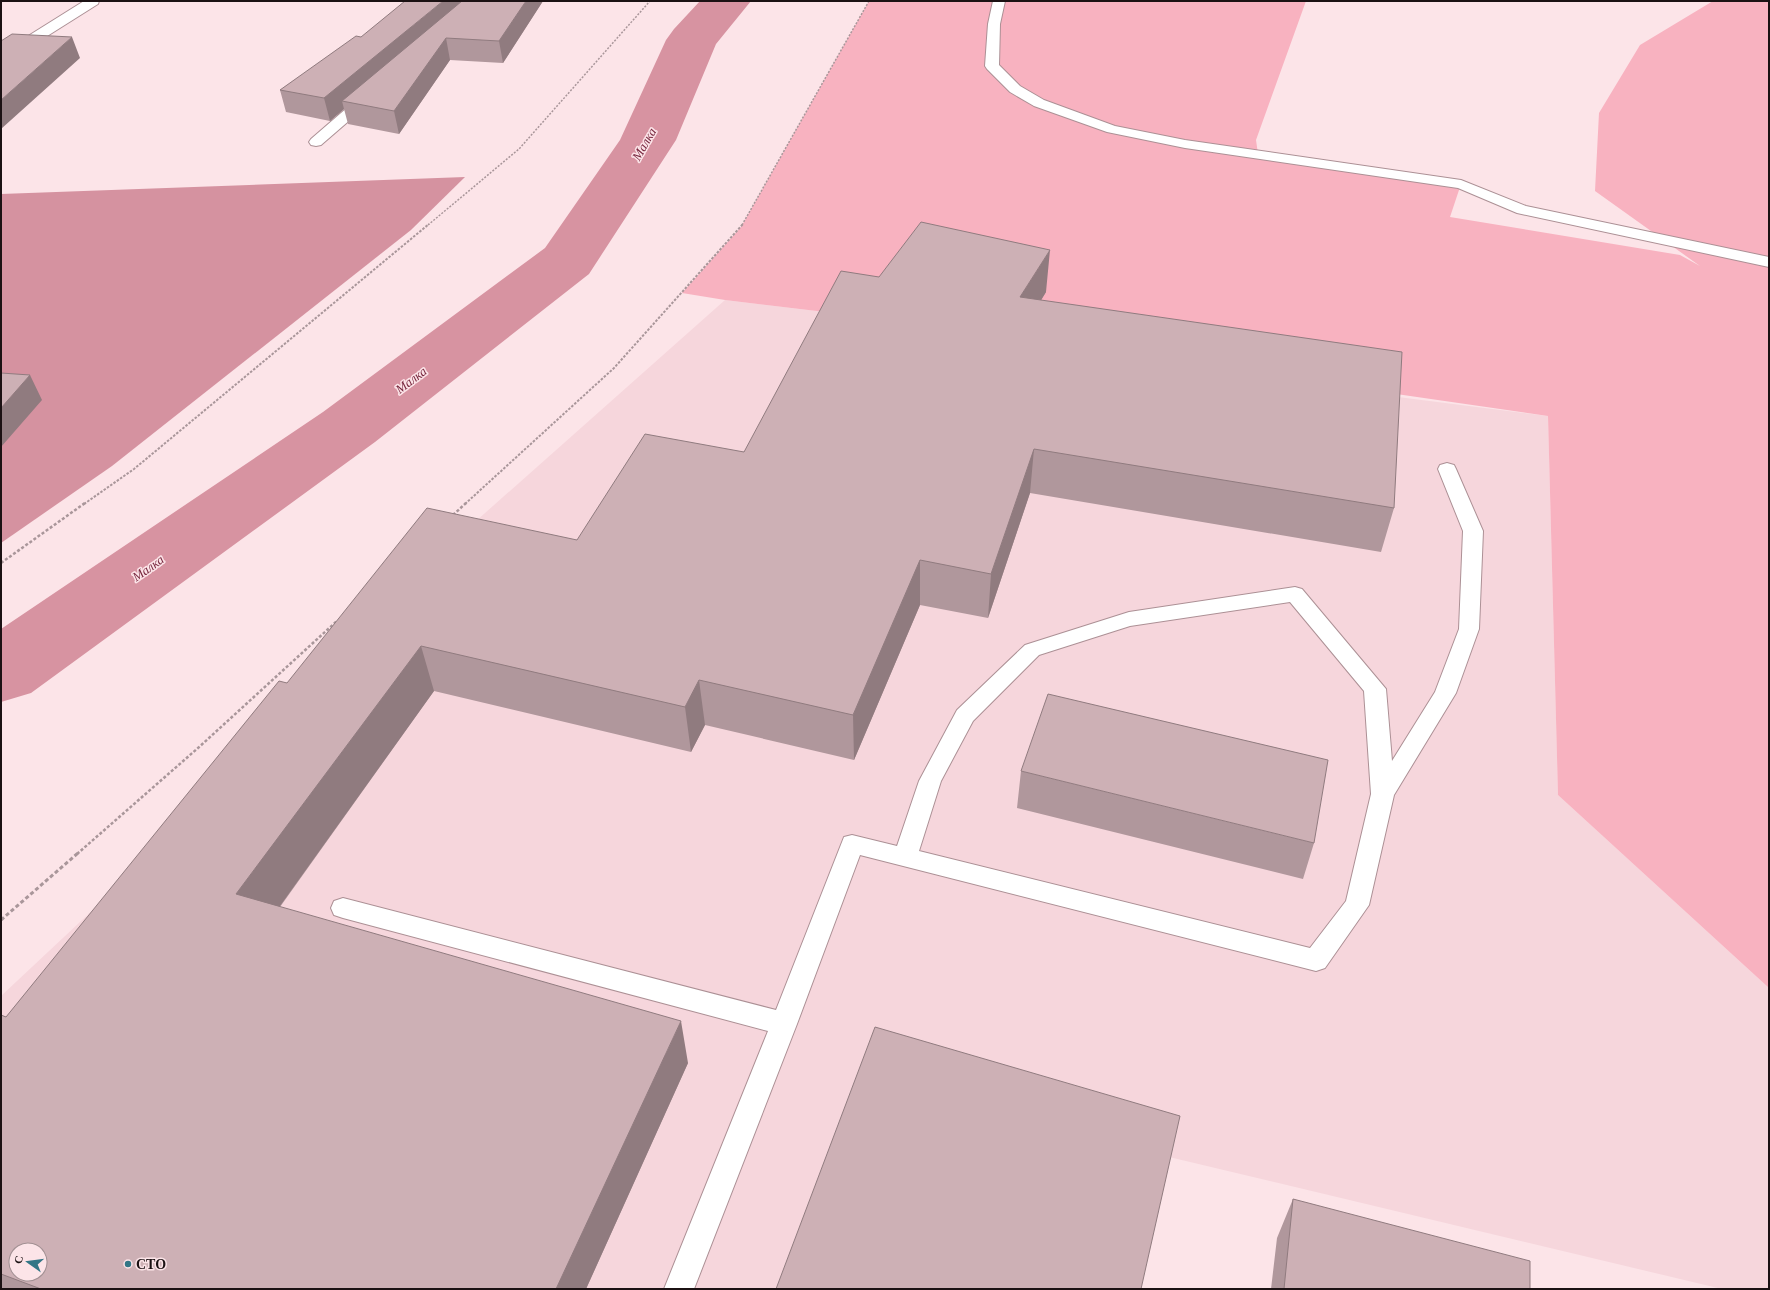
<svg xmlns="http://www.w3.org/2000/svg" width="1770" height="1290" font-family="Georgia,serif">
<rect width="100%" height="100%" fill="#fce4e8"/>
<path fill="#f6d6dc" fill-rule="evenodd" d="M725,300L842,314L1390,396L1548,416L1558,795L1769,988V1289H1722L1169,1157L1139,1289H1V996L349,670L440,553ZM16,1250H40V1274H16Z"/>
<path fill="#f8b2c0" d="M869,1H1306L1256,140L1258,154L1461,184L1450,217L1680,255L1700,266L1595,191L1599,113L1640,45L1713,1H1769V988L1558,795L1548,416L842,314L725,300L682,293L741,227Z"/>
<path fill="#d592a0" d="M465,177L411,230L112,466L1,543V194Z"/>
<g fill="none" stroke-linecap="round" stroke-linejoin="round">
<path fill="#d793a1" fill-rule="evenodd" d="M700,1H751L716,44L676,140L589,274L375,442L31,693L1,702V629L323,412L545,248L620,140L666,40L674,29Z"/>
<g stroke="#ac9095" stroke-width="2">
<path id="lane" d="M993,1H1005L1000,24L999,65L1020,86L1044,100L1115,126L1185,140L1461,180L1526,206L1769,257V267L1517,213L1458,188L1185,148L1107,132L1034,106L1010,92L987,69L985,66L988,24Z
M1447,463L1454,465L1456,469L1483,531L1479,629L1456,693L1394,795L1369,905L1325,968L1316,971L860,855L797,1024L694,1289H664L768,1031L343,918L334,915L331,908L334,901L343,898L776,1010L844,837L852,835L897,846L919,781L957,710L1025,645L1129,612L1295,587L1302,589L1386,689L1392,761L1435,692L1459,629L1463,531L1438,469L1440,465ZM1290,602L1364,691L1371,794L1346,901L1310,948L919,851L941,781L973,721L1039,655L1130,626Z"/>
</g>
<g stroke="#ac9095" stroke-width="2">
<path id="street" d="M84,1H99L98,4L6,62L1,63V53Z
M368,93L373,94L375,97L373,100L321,145L316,146L311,145L309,142L311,139L363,94Z"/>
</g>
<path stroke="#a9969a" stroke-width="1.5" stroke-dasharray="2 1.5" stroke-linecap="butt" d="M428,225L519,149L650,1
M742,225L869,1"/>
<path stroke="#a9969a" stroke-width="2" stroke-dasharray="2.5 1.5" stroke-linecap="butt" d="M84,504L134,469L429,224
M465,504L614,368L743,224"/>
<path stroke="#a9969a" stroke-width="2.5" stroke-dasharray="3 2" stroke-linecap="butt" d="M453,515L466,503
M1,563L85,503
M77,854L198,748L337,621"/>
<path stroke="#a9969a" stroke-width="3" stroke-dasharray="4 2.5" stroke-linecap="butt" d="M1,920L78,853"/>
<use href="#lane" fill="#fff" fill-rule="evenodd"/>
<use href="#street" fill="#fff" fill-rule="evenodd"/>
</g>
<path fill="#b0979c" d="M543,1L503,63L450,60L399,134L348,124L344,109L330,121L286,112L280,90L361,37Z
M879,277L1046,292L1041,300L1394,508L1381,552L1030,493L988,618L920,605L854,760L705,725L691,752L434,691L280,907L688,1063L586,1289H1V1015L6,1017L287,683L577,540L744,452Z
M1021,771L1314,843L1303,879L1017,808Z
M1293,1199L1530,1289H1271L1277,1238Z"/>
<path fill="#907b7f" d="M443,1H473L342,101L344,109L330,121L324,98Z
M526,1H543L503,63L499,41Z
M72,37L80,58L1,129V100Z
M446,38L450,60L399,134L394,111Z
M1050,250L1046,292L1017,340L1020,297Z
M30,375L42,400L1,447V408Z
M1034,449L1030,493L988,618L991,574Z
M920,560V605L854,760L853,715Z
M421,646L434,691L257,938L236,894Z
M699,680L705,725L691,752L685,707Z
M681,1021L688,1063L586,1289H556Z"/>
<path fill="#cdb0b5" stroke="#907b7f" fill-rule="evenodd" d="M405,1H443L324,98L280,90L356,36L361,37Z
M462,1H526L499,41L446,38L394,111L342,101Z
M12,34L72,37L1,100V41Z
M921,222L1050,250L1020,297L1402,352L1394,508L1034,449L991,574L920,560L853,715L699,680L685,707L421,646L236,894L681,1021L556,1289H41L1,1274V1015L6,1017L279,681L287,683L427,508L577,540L645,434L744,452L841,271L879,277ZM16,1250H40V1274H16Z
M1,373L30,375L1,408Z
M1048,694L1328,760L1314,843L1021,771Z
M875,1027L1180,1116L1141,1289H776Z
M1293,1199L1530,1261V1289H1284Z"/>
<circle fill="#327686" stroke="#fce4e8" stroke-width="1.5" cx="128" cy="1264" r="4"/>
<g text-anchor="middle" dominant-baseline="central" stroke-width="3" stroke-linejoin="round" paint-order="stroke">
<g font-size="13" font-style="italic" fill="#792940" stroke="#fce4e8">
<text transform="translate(644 144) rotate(-60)">Малка</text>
<text transform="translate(411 380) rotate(-37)">Малка</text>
<text transform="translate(148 568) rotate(-35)">Малка</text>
</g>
<g font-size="14" font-weight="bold" fill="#1b1113" stroke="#fce4e8" text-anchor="start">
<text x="136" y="1264">СТО</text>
</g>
</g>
<rect width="1770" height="1290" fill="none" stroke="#1b1113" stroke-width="4"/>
<g transform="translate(28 1262) rotate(284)"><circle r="19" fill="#fce4e8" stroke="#a29093"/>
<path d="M0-3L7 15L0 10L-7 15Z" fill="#327686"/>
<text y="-6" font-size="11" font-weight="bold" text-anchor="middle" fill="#1b1113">С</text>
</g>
</svg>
